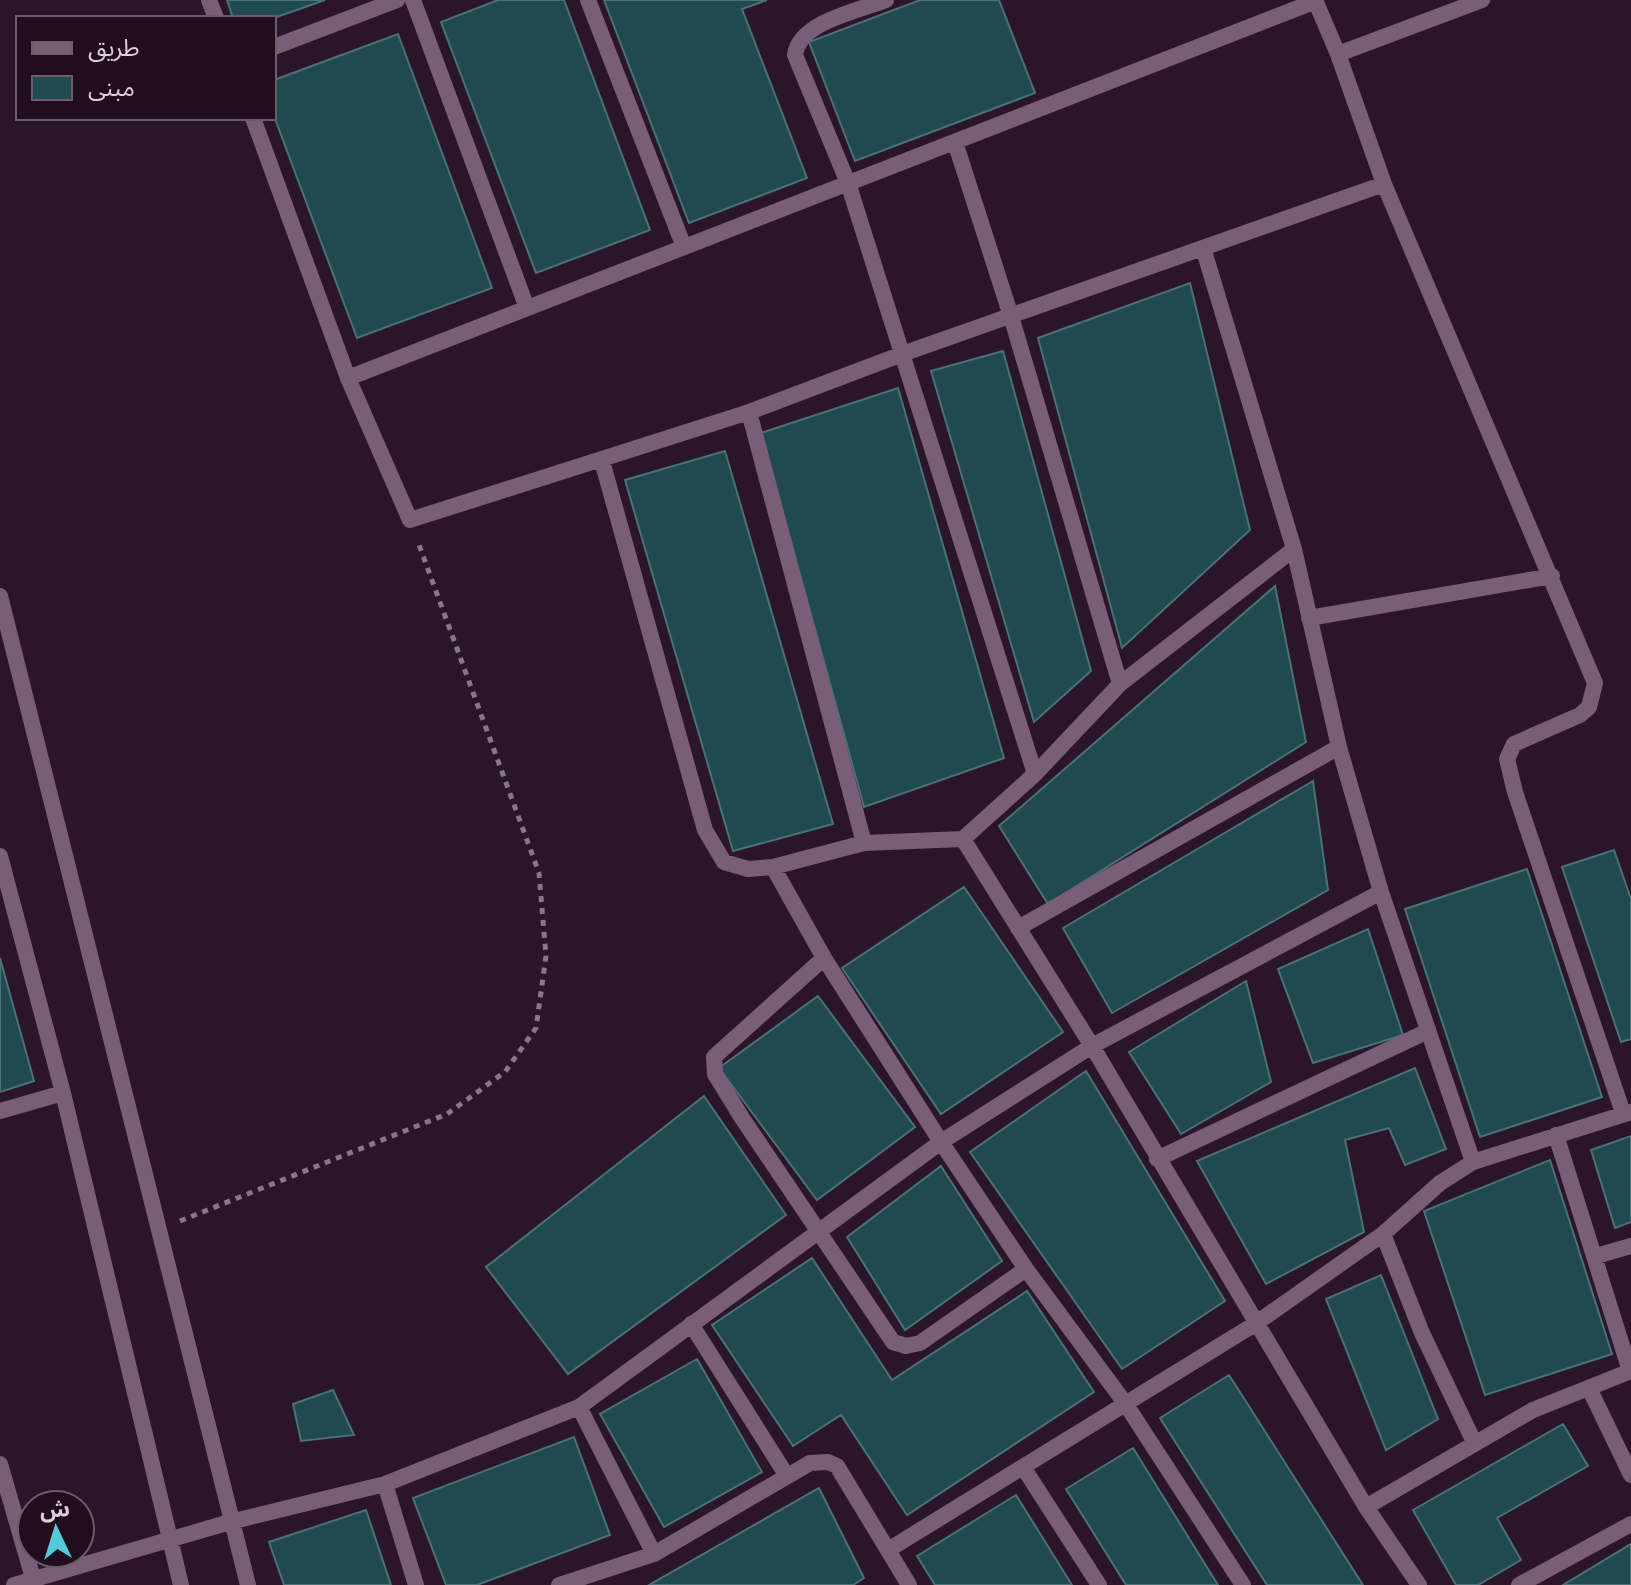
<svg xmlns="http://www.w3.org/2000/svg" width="1631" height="1585" font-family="'Varela Round','Noto Sans Arabic',sans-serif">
<rect width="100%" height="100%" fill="#2a1628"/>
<path fill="#204a4f" stroke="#4a7175" stroke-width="2" d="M227,0H325L274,18H233Z
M498,0H564L650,230L536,273L441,22Z
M604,0H767L742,9L807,178L689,223Z
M920,0H999L1035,93L855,161L809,42Z
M398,34L492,288L357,338L274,116V80Z
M1190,283L1250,530L1122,648L1038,338Z
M1003,351L1091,671L1034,722L931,371Z
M898,388L1004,758L864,807L761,433Z
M725,451L833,824L733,851L625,480Z
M1275,586L1306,742L1048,904L999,826Z
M1313,781L1328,890L1112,1013L1063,928Z
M1614,850L1631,899V1039L1621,1042L1562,867Z
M1527,869L1602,1097L1480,1137L1405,909Z
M964,887L1063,1032L941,1114L842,968Z
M1368,929L1403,1035L1313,1063L1278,969Z
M0,958L34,1081L0,1092Z
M1246,981L1271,1082L1181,1134L1129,1052Z
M818,996L915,1127L817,1200L719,1068Z
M1415,1068L1446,1149L1405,1165L1389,1128L1345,1140L1364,1232L1266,1284L1197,1161Z
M1086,1071L1225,1301L1122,1369L970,1152Z
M704,1096L786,1215L568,1374L486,1267Z
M1631,1136V1222L1615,1228L1591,1150Z
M1550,1160L1612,1354L1485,1395L1424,1211Z
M941,1166L1002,1261L905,1330L847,1237Z
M812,1258L892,1380L1027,1291L1094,1392L907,1515L841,1415L793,1446L712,1325Z
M1381,1275L1438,1419L1386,1450L1326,1299Z
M697,1359L762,1472L664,1527L600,1414Z
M1229,1375L1363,1585H1267L1160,1418Z
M333,1390L354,1435L301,1441L293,1404Z
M1563,1424L1588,1466L1497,1518L1521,1560L1478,1585H1456L1413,1510Z
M574,1437L610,1535L477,1585H446L413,1498Z
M1133,1448L1218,1585H1126L1066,1489Z
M819,1488L864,1578L853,1585H649Z
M1016,1495L1072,1585H935L917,1556Z
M366,1510L391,1585H284L269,1542Z
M1631,1544V1585H1563Z"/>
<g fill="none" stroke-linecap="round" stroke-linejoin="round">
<path stroke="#887786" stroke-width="5" stroke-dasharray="6 6" stroke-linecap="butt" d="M180,1221L447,1114L505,1072L536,1028L546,956L539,873L418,542"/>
<path stroke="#7a5d76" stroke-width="16" d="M209,0L216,18
M413,0L527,308
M588,0L684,247
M886,0C858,11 799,22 795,55L848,183L1035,774
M1315,0L1338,54L1384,184L1595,683L1589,707L1580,715L1514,744L1507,759L1515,792L1623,1113
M274,47L397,0
M1338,54L1482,0
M253,118L348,378L410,520L749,412L905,353L1384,184
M955,142L1011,316L1120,684
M1204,251L1294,549L1339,747L1381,892L1473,1162
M348,378L1316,1
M749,412L864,843
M602,461L705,830L724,862L748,869L773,867L864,843L963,839L1035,774L1120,684L1294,549
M0,596L248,1585
M1309,618L1552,576
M963,839L1092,1046L1366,1507L1419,1585
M0,856L63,1093L181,1585
M773,867L824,958L941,1142L1026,1269L1125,1403L1243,1585
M1018,928L1339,747
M824,958L714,1057L715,1074L742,1118L893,1342L906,1346L920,1343L1026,1269
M0,1111L63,1093
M1556,1135L1630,1371
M1157,1159L1428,1031
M1383,1234L1422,1333L1474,1442
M1596,1256L1631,1246
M691,1324L787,1476
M1589,1388L1631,1475
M579,1407L654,1554
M0,1464L35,1585
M1023,1467L1099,1585
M385,1484L416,1585
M1366,1507L1533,1410L1631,1371
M888,1550L1255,1324L1383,1234L1440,1183L1473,1162L1631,1112
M14,1585L230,1522L385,1484L579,1407L941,1142L1092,1046L1381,892
M559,1585L654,1554L810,1463L828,1462L837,1466L909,1585
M1519,1585L1631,1524"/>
</g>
<rect x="16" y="16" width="260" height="104" fill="#210d1e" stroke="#6c5b69" stroke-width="2"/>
<rect x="32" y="42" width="40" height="12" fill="#7a5d76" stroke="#6c5b69" stroke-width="2"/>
<text x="88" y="56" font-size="24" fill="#ddcfda">طريق</text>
<rect x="32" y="76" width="40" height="24" fill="#204a4f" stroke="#6c5b69" stroke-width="2"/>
<text x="88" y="96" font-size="24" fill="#ddcfda">مبنى</text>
<g transform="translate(56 1529) rotate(356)"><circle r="38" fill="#210d1e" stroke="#6c5b69" stroke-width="2"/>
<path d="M0-6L14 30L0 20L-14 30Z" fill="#52cbd8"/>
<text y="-12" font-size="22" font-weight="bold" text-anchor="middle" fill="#ddcfda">ش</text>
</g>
</svg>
